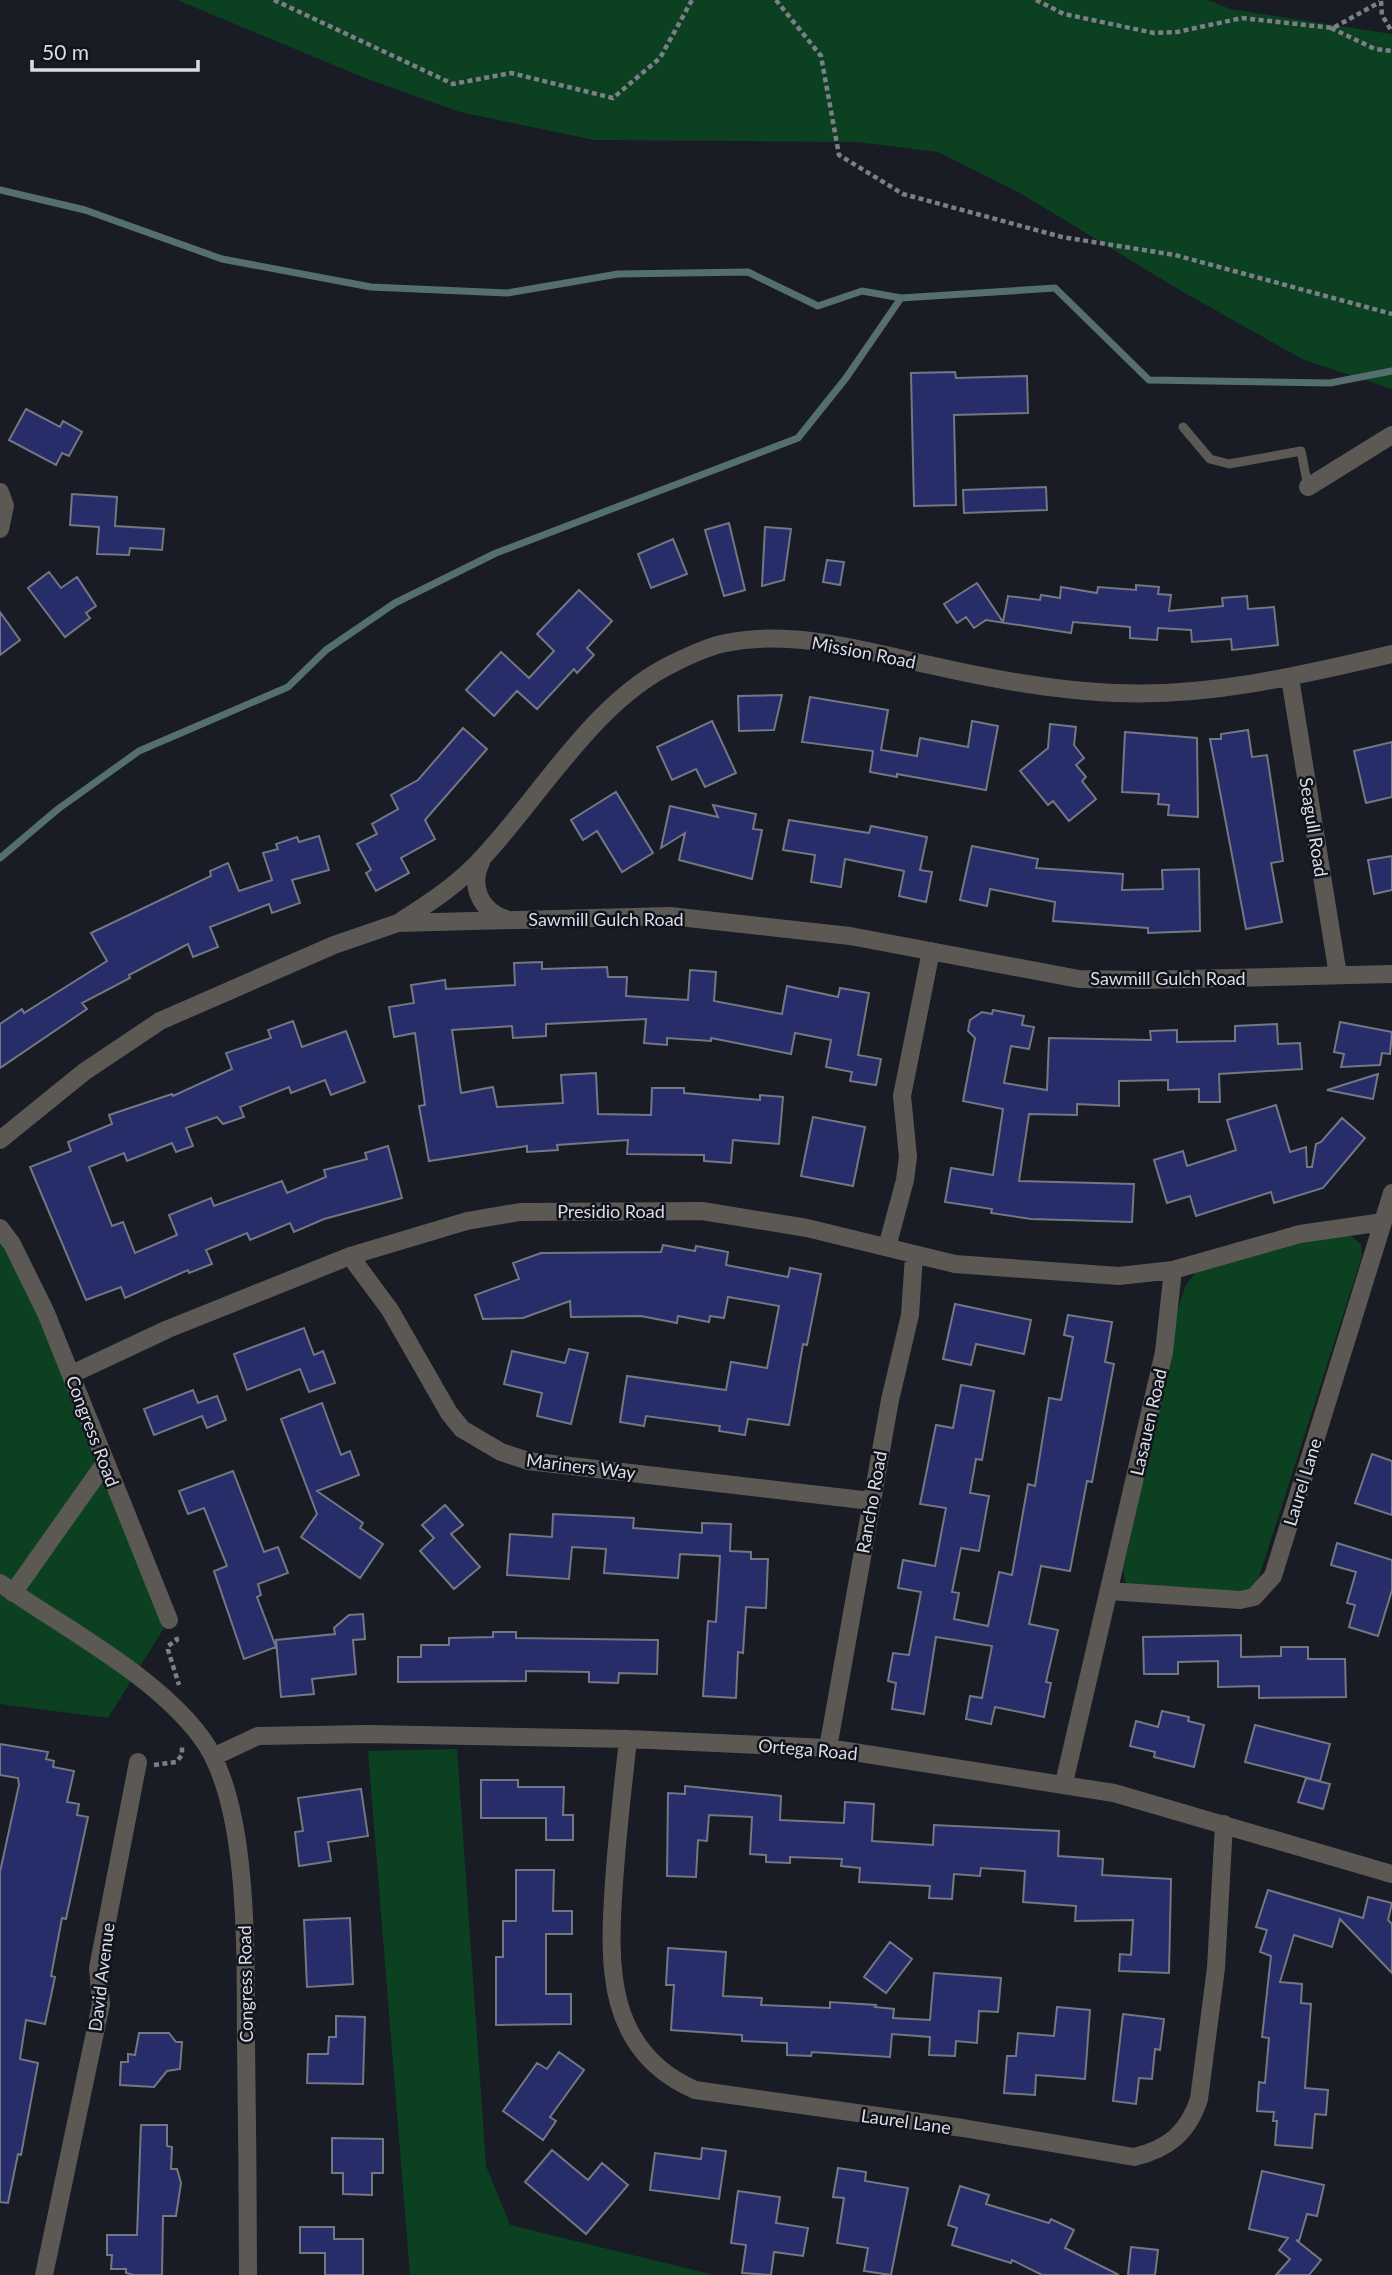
<svg xmlns="http://www.w3.org/2000/svg" width="1392" height="2275" font-family="Lato,sans-serif">
<rect width="100%" height="100%" fill="#191b25"/>
<path fill="#0b4121" d="M177,0H1208L1230,9L1392,34V389L1304,360L1183,292L1020,193L938,152L857,142L594,140L460,112L365,78Z
M0,1229L12,1244L169,1620L108,1718L0,1704Z
M1347,1233L1361,1244L1362,1256L1257,1583L1253,1588L1237,1591L1127,1586L1123,1572L1178,1309L1185,1287L1199,1267Z
M457,1749L486,2166L510,2225L714,2275H410L368,1751Z"/>
<g fill="none" stroke-linecap="round" stroke-linejoin="round">
<path stroke="#556e70" stroke-width="7" d="M0,190L85,210L222,259L371,287L507,293L618,274L748,272L818,306L862,291L901,298L1055,288L1149,380L1330,383L1392,371
M0,858L58,809L139,751L288,687L326,650L395,603L496,553L798,438L846,378L901,298"/>
</g>
<path fill="#262d68" stroke="#737783" stroke-width="2" d="M955,372L956,378L1027,376L1028,413L954,415L956,505L914,506L911,373Z
M26,409L60,427L63,421L82,432L69,456L62,453L56,465L9,440Z
M1046,487L1047,510L964,513L963,490Z
M72,494L117,497L115,526L164,529L162,550L130,548L129,555L97,554L99,527L70,525Z
M729,523L745,590L724,596L705,530Z
M765,527L791,529L784,580L762,586Z
M673,539L687,574L651,588L638,554Z
M827,560L844,562L840,585L823,582Z
M49,572L61,588L77,577L96,606L86,613L90,618L65,637L28,588Z
M977,583L1003,622L1008,596L1040,600L1041,595L1060,598L1061,587L1097,593L1098,587L1136,590V585L1159,587L1158,594L1171,595L1169,611L1223,606L1222,598L1247,596L1248,609L1274,607L1278,645L1232,650L1231,639L1192,642L1191,630L1158,628L1157,640L1130,638V627L1073,622L1071,633L986,620L974,628L966,617L957,623L944,604Z
M579,590L612,621L587,648L594,655L577,673L574,669L537,709L517,691L494,716L466,690L501,652L529,678L554,651L537,634Z
M0,612L20,640L0,655Z
M782,695L774,730L739,731L738,696Z
M810,697L888,710L881,750L917,756L920,738L968,747L972,721L998,726L986,790L897,774V777L870,772L873,751L802,742Z
M712,721L736,773L705,787L696,769L672,780L657,747Z
M1050,724L1076,727L1074,745L1084,758L1076,765L1086,777L1082,781L1096,799L1069,821L1053,801L1048,805L1020,771L1048,748Z
M463,728L487,749L425,820L435,839L401,858L409,873L376,891L366,873L371,870L357,844L377,834L372,824L398,809L391,795L418,780Z
M1248,730L1252,757L1267,755L1283,861L1271,863L1282,922L1246,929L1210,739H1221V734Z
M1125,732L1197,738L1198,817L1168,815L1169,805L1158,804L1159,794L1122,792Z
M1392,742V797L1366,803L1354,751Z
M616,792L653,853L622,872L597,831L583,840L571,820Z
M713,805L756,814L753,829L762,830L752,879L679,860L685,833L661,848L670,806L718,817Z
M789,820L869,833L871,826L927,837L920,870L932,872L926,902L899,896L904,871L845,859L841,887L811,882L815,855L783,850Z
M319,836L329,870L292,880L300,903L272,913L269,904L210,927L218,947L193,957L188,944L129,975L130,978L82,1003L87,1009L0,1068V1024L22,1009L24,1013L107,961L91,933L211,876L210,871L228,863L239,891L272,880L263,853L278,849L276,844L297,837L299,842Z
M972,846L1038,859L1036,868L1123,874L1122,890L1163,889L1162,870L1199,869L1200,931L1148,933V928L1053,921L1055,902L990,889L987,906L960,900Z
M1392,856V890L1374,894L1368,860Z
M542,962V969L607,967L608,977H627L626,996L688,1000L690,970L716,972L714,1001L782,1014L787,986L838,997L840,988L869,993L858,1055L881,1059L876,1085L850,1081L852,1072L826,1067L831,1040L795,1033L791,1054L711,1038V1041L667,1038V1045L644,1043L646,1019L546,1024V1036L513,1038L512,1026L452,1030L461,1093L493,1087L497,1107L563,1103L561,1075L596,1073L598,1114L651,1115L652,1088H684V1093L760,1100V1095L783,1097L779,1144L733,1140L731,1163L704,1161V1155L627,1154L628,1140L557,1145L558,1150L527,1152V1146L429,1161L419,1106L425,1105L415,1033L394,1037L389,1007L414,1003L411,985L445,980L446,989L515,985L514,963Z
M993,1010L1024,1016L1022,1025L1034,1027L1029,1049L1011,1046L1004,1083L1047,1090L1049,1038L1151,1040L1150,1031L1177,1030V1042L1235,1041V1026L1277,1024L1278,1044L1300,1043L1302,1069L1219,1074L1220,1102H1199V1089L1168,1090V1080L1119,1081V1106L1077,1104V1115L1029,1114L1019,1181L1134,1184L1132,1222L1031,1219L991,1213L992,1209L945,1202L951,1168L993,1175L1003,1109L963,1101L975,1038L968,1031L970,1020L982,1012L992,1014Z
M293,1021L302,1047L346,1031L365,1082L331,1095L325,1080L291,1093L289,1087L240,1107L244,1117L223,1124L217,1117L186,1128L193,1146L176,1152L172,1143L127,1161L124,1153L89,1167L112,1226L123,1222L135,1253L177,1235L169,1215L211,1198L214,1206L282,1181L287,1193L326,1177L324,1170L367,1159L365,1153L388,1146L402,1198L324,1219L294,1232L290,1223L250,1240L247,1233L206,1250L212,1264L189,1273L188,1270L125,1298L121,1287L86,1300L30,1167L71,1151L68,1142L112,1124L109,1115L172,1094L173,1096L232,1069L226,1053L271,1038L268,1030Z
M1340,1022L1392,1032L1390,1054L1382,1053L1380,1065L1341,1067L1344,1054L1334,1052Z
M1378,1074L1373,1099L1327,1090Z
M1276,1105L1290,1152L1306,1147L1307,1167H1312L1316,1144L1321,1142L1342,1118L1365,1138L1323,1188L1274,1203L1271,1192L1196,1216L1190,1196L1167,1203L1154,1160L1183,1151L1187,1166L1236,1150L1227,1120Z
M813,1117L865,1127L853,1186L801,1176Z
M663,1245L695,1251L696,1246L728,1252L726,1265L788,1277L790,1268L821,1274L807,1345L803,1344L789,1425L748,1419L745,1435L719,1431L720,1426L646,1416L644,1426L620,1422L627,1376L726,1390L731,1362L767,1368L779,1306L728,1297L724,1318L710,1316L709,1322L678,1316L677,1323L641,1316L571,1317L570,1301L523,1318L483,1319L475,1295L519,1279L513,1263L541,1253L661,1252Z
M955,1304L1031,1320L1024,1354L976,1344L971,1365L943,1359Z
M1068,1315L1112,1322L1105,1362L1114,1364L1092,1482L1087,1481L1070,1571L1041,1566L1029,1624L1058,1630L1046,1682L1051,1683L1044,1717L995,1707L991,1724L966,1719L970,1696L982,1698L992,1646L936,1637L924,1714L892,1709L896,1683L888,1681L893,1653L909,1655L921,1592L898,1588L903,1560L935,1566L946,1508L920,1504L936,1425L953,1428L961,1385L994,1391L982,1460L976,1459L970,1493L989,1496L979,1551L961,1548L952,1592L959,1593L954,1619L988,1626L999,1572L1012,1575L1028,1484L1035,1486L1049,1398L1061,1400L1073,1337L1064,1335Z
M304,1328L314,1355L323,1351L335,1383L309,1392L300,1369L247,1390L234,1354Z
M569,1349L588,1353L571,1424L537,1416L542,1393L504,1384L512,1351L565,1363Z
M193,1390L198,1403L217,1396L226,1420L207,1428L202,1416L154,1435L144,1409Z
M322,1403L341,1455L350,1451L359,1475L317,1491L363,1523L360,1528L383,1544L360,1578L301,1537L317,1514L281,1419Z
M1372,1454L1392,1461V1515L1355,1503Z
M233,1471L264,1552L278,1547L288,1573L258,1584L261,1595L257,1597L276,1647L244,1659L214,1571L227,1566L204,1508L188,1514L179,1491Z
M445,1505L463,1525L451,1534L480,1567L454,1589L420,1551L434,1538L422,1525Z
M553,1514L634,1518L633,1528L702,1533V1523L731,1524L730,1551L751,1552V1559H768L766,1608L746,1607L743,1653L738,1652L736,1698L703,1696L708,1621L716,1622L720,1556L680,1554L678,1578L604,1573L606,1549L572,1547L569,1579L507,1575L510,1534L552,1537Z
M1337,1543L1392,1560V1590L1378,1636L1349,1627L1355,1605L1347,1603L1356,1572L1331,1565Z
M363,1614L365,1639L353,1640L356,1674L312,1679L314,1694L281,1697L276,1640L335,1634L334,1628L349,1615Z
M493,1632H516V1638L658,1640L657,1674L619,1673L618,1683L589,1682V1672L526,1671V1681L398,1682V1657H421V1645H449V1638L493,1637Z
M1241,1635V1657L1281,1656V1647H1308V1659H1345L1346,1697L1259,1698V1686L1218,1687V1661L1178,1662V1674H1144L1143,1637Z
M1162,1711L1189,1717L1188,1721L1204,1725L1194,1767L1154,1757L1155,1752L1130,1746L1136,1721L1158,1727Z
M1255,1725L1330,1744L1320,1781L1245,1762Z
M0,1744L48,1752L46,1759L54,1761L53,1767L74,1771L67,1802L79,1804L77,1815L88,1817L66,1919L62,1918L51,1976L55,1977L45,2024L26,2020L20,2059L38,2063L21,2155L18,2154L8,2203L0,2202V1872L19,1785L18,1778L0,1775Z
M1306,1778L1330,1784L1323,1809L1298,1802Z
M481,1780H518V1787H564L563,1815H573V1840H546V1818H481Z
M685,1786L781,1796L780,1820L844,1823L845,1802L874,1804L872,1841L933,1845L934,1825L1059,1831L1058,1856L1103,1859L1102,1875L1171,1879L1169,1973L1119,1971L1120,1954L1131,1955L1133,1920L1075,1921L1076,1906L1023,1902L1025,1871L981,1868L980,1876L954,1874L952,1899L929,1898L930,1886L859,1882L860,1868L841,1866L842,1859L790,1857V1863L766,1862V1855L750,1854L752,1817L709,1815L707,1841L698,1840L696,1877L667,1876L668,1793L685,1794Z
M361,1789L368,1836L328,1842L331,1861L299,1866L295,1832L303,1831L298,1798Z
M516,1870H554L553,1911H572V1934H546V1994H571V2024L496,2025V1957H503V1921H516Z
M1268,1890L1363,1918L1368,1897L1392,1903L1388,1920L1392,1924V1973L1340,1919L1332,1947L1294,1935L1280,1982L1302,1984L1301,2003L1311,2004L1305,2088L1328,2090L1326,2115L1315,2114L1312,2148L1275,2145L1277,2121H1273L1274,2112L1257,2111L1259,2082L1265,2083L1269,2038L1262,2037L1271,1956L1260,1952L1267,1930L1256,1927Z
M350,1918L353,1984L307,1987L304,1920Z
M890,1942L912,1959L886,1993L864,1977Z
M668,1948L726,1952L723,1996L762,1998L761,2005L830,2008V2002L876,2005L875,2007L894,2009L893,2018L930,2020L934,1973L1001,1978L998,2012L979,2011L977,2043L956,2041L955,2056L929,2055L930,2037L892,2034L890,2057L812,2052L811,2056L787,2055V2043L742,2041V2035L671,2030L674,1985H666Z
M1057,2007L1090,2010L1085,2079L1036,2075L1035,2095L1004,2093L1007,2056H1016L1018,2033L1054,2036Z
M1123,2014L1164,2019L1160,2050L1155,2049L1152,2079L1139,2078L1136,2104L1113,2101Z
M336,2016L365,2017L363,2084L307,2083L308,2054H328L329,2037H336Z
M139,2033H169L176,2042H182L180,2069L167,2071L154,2087L120,2085L121,2062H128V2054L135,2055Z
M559,2052L584,2070L550,2117L556,2121L543,2140L503,2111L537,2063L547,2069Z
M141,2125H167V2146L172,2147L171,2169H177L181,2183L176,2216H163L162,2275H134L126,2273V2269H111L112,2255H107V2235H137Z
M332,2138L383,2139V2173H372V2195L343,2194V2173H332Z
M702,2148L726,2151L719,2199L650,2190L655,2153L701,2159Z
M552,2150L588,2180L602,2163L628,2185L586,2234L525,2182Z
M838,2168L866,2172L865,2181L908,2188L891,2275L864,2271L868,2248L837,2243L844,2198L833,2197Z
M1262,2171L1324,2185L1317,2216L1307,2214L1299,2241L1296,2240L1321,2260L1309,2275H1276L1290,2259L1279,2250L1288,2238L1249,2229Z
M960,2186L989,2195L986,2204L1049,2223L1051,2219L1074,2230L1065,2248L1119,2275H1042L1012,2260L1011,2263L952,2245L957,2228L948,2225Z
M738,2191L780,2197L776,2223L808,2228L803,2256L774,2252L771,2275L742,2273L746,2245L731,2243Z
M300,2227H334V2239H363V2275H325V2253H300Z
M1131,2247L1158,2250L1155,2275H1128Z"/>
<g fill="none" stroke-linecap="round" stroke-linejoin="round">
<path stroke="#7d7f88" stroke-width="4.5" stroke-dasharray="5 3.5" stroke-linecap="butt" d="M274,0L453,84L511,73L613,98L660,58L692,0
M776,0L821,56L839,155L903,194L1062,237L1175,255L1392,314
M1036,0L1064,14L1154,33L1177,32L1242,18L1333,28L1380,2
M1381,1L1382,15L1392,32
M1331,28L1375,49L1392,51
M176,1637L177,1640L168,1646V1650L179,1685
M154,1765L176,1762L182,1755V1747"/>
<path stroke="#5c5954" stroke-width="9" d="M1183,427L1210,459L1229,464L1301,451L1308,487"/>
<path stroke="#5c5954" stroke-width="18" d="M1308,487L1392,435
M0,492L5,506L0,529
M1290,678L1338,975
M481,862C469,887 481,911 506,919
M401,921C431,902 460,883 484,856C541,795 596,699 674,663C690,655 709,646 726,643C792,629 866,651 930,665C991,679 1054,691 1117,693C1210,697 1302,675 1392,654
M0,1140L84,1072L160,1021L334,945L398,923L670,916L850,936L1079,979L1143,980L1392,974
M0,1228L12,1244L46,1313L169,1620
M887,1247L905,1180L908,1157L902,1096L931,951
M350,1256L390,1310L449,1413L462,1429L501,1452L528,1461L871,1501
M72,1374L168,1329L350,1256L467,1221L520,1212L702,1211L807,1228L955,1264L1119,1276L1173,1270
M0,1583C64,1628 155,1675 201,1737C251,1803 245,1960 246,2042C247,2120 248,2197 248,2275
M1109,1591L1240,1600L1254,1597L1273,1576L1392,1193
M13,1593L105,1463
M628,1739C623,1787 617,1835 614,1883C608,1966 606,2051 695,2090L963,2128L1134,2157C1168,2149 1188,2133 1199,2099L1216,1968L1224,1824
M828,1748L890,1400L910,1315L914,1256
M213,1757L258,1736L367,1734L628,1739L828,1748L1114,1793L1392,1874
M1064,1783L1164,1352L1173,1270L1300,1234L1383,1222
M44,2275L101,2004L98,1968L138,1762"/>
</g>
<g text-anchor="middle" dominant-baseline="central" stroke-width="5" stroke-linejoin="round" paint-order="stroke">
<g font-size="18" fill="#dbdde4" stroke="#10121c">
<text transform="translate(864 652) rotate(11)">Mission Road</text>
<text transform="translate(1314 827) rotate(81)">Seagull Road</text>
<text x="606" y="919">Sawmill Gulch Road</text>
<text x="1168" y="978">Sawmill Gulch Road</text>
<text x="611" y="1211">Presidio Road</text>
<text transform="translate(1148 1422) rotate(-77)">Lasauen Road</text>
<text transform="translate(93 1431) rotate(69)">Congress Road</text>
<text transform="translate(581 1466) rotate(7)">Mariners Way</text>
<text transform="translate(1302 1482) rotate(-73)">Laurel Lane</text>
<text transform="translate(871 1502) rotate(-80)">Rancho Road</text>
<text transform="translate(808 1749) rotate(5)">Ortega Road</text>
<text transform="translate(101 1977) rotate(-83)">David Avenue</text>
<text transform="translate(245 1984) rotate(-91)">Congress Road</text>
<text transform="translate(906 2121) rotate(8)">Laurel Lane</text>
</g>
</g>
<path d="M32 60v10h166v-10" fill="none" stroke="#dbdde4" stroke-width="3.5"/>
<text x="42" y="60" font-size="21" fill="#dbdde4" stroke="#10121c" stroke-width="5" paint-order="stroke">50 m</text>
</svg>
